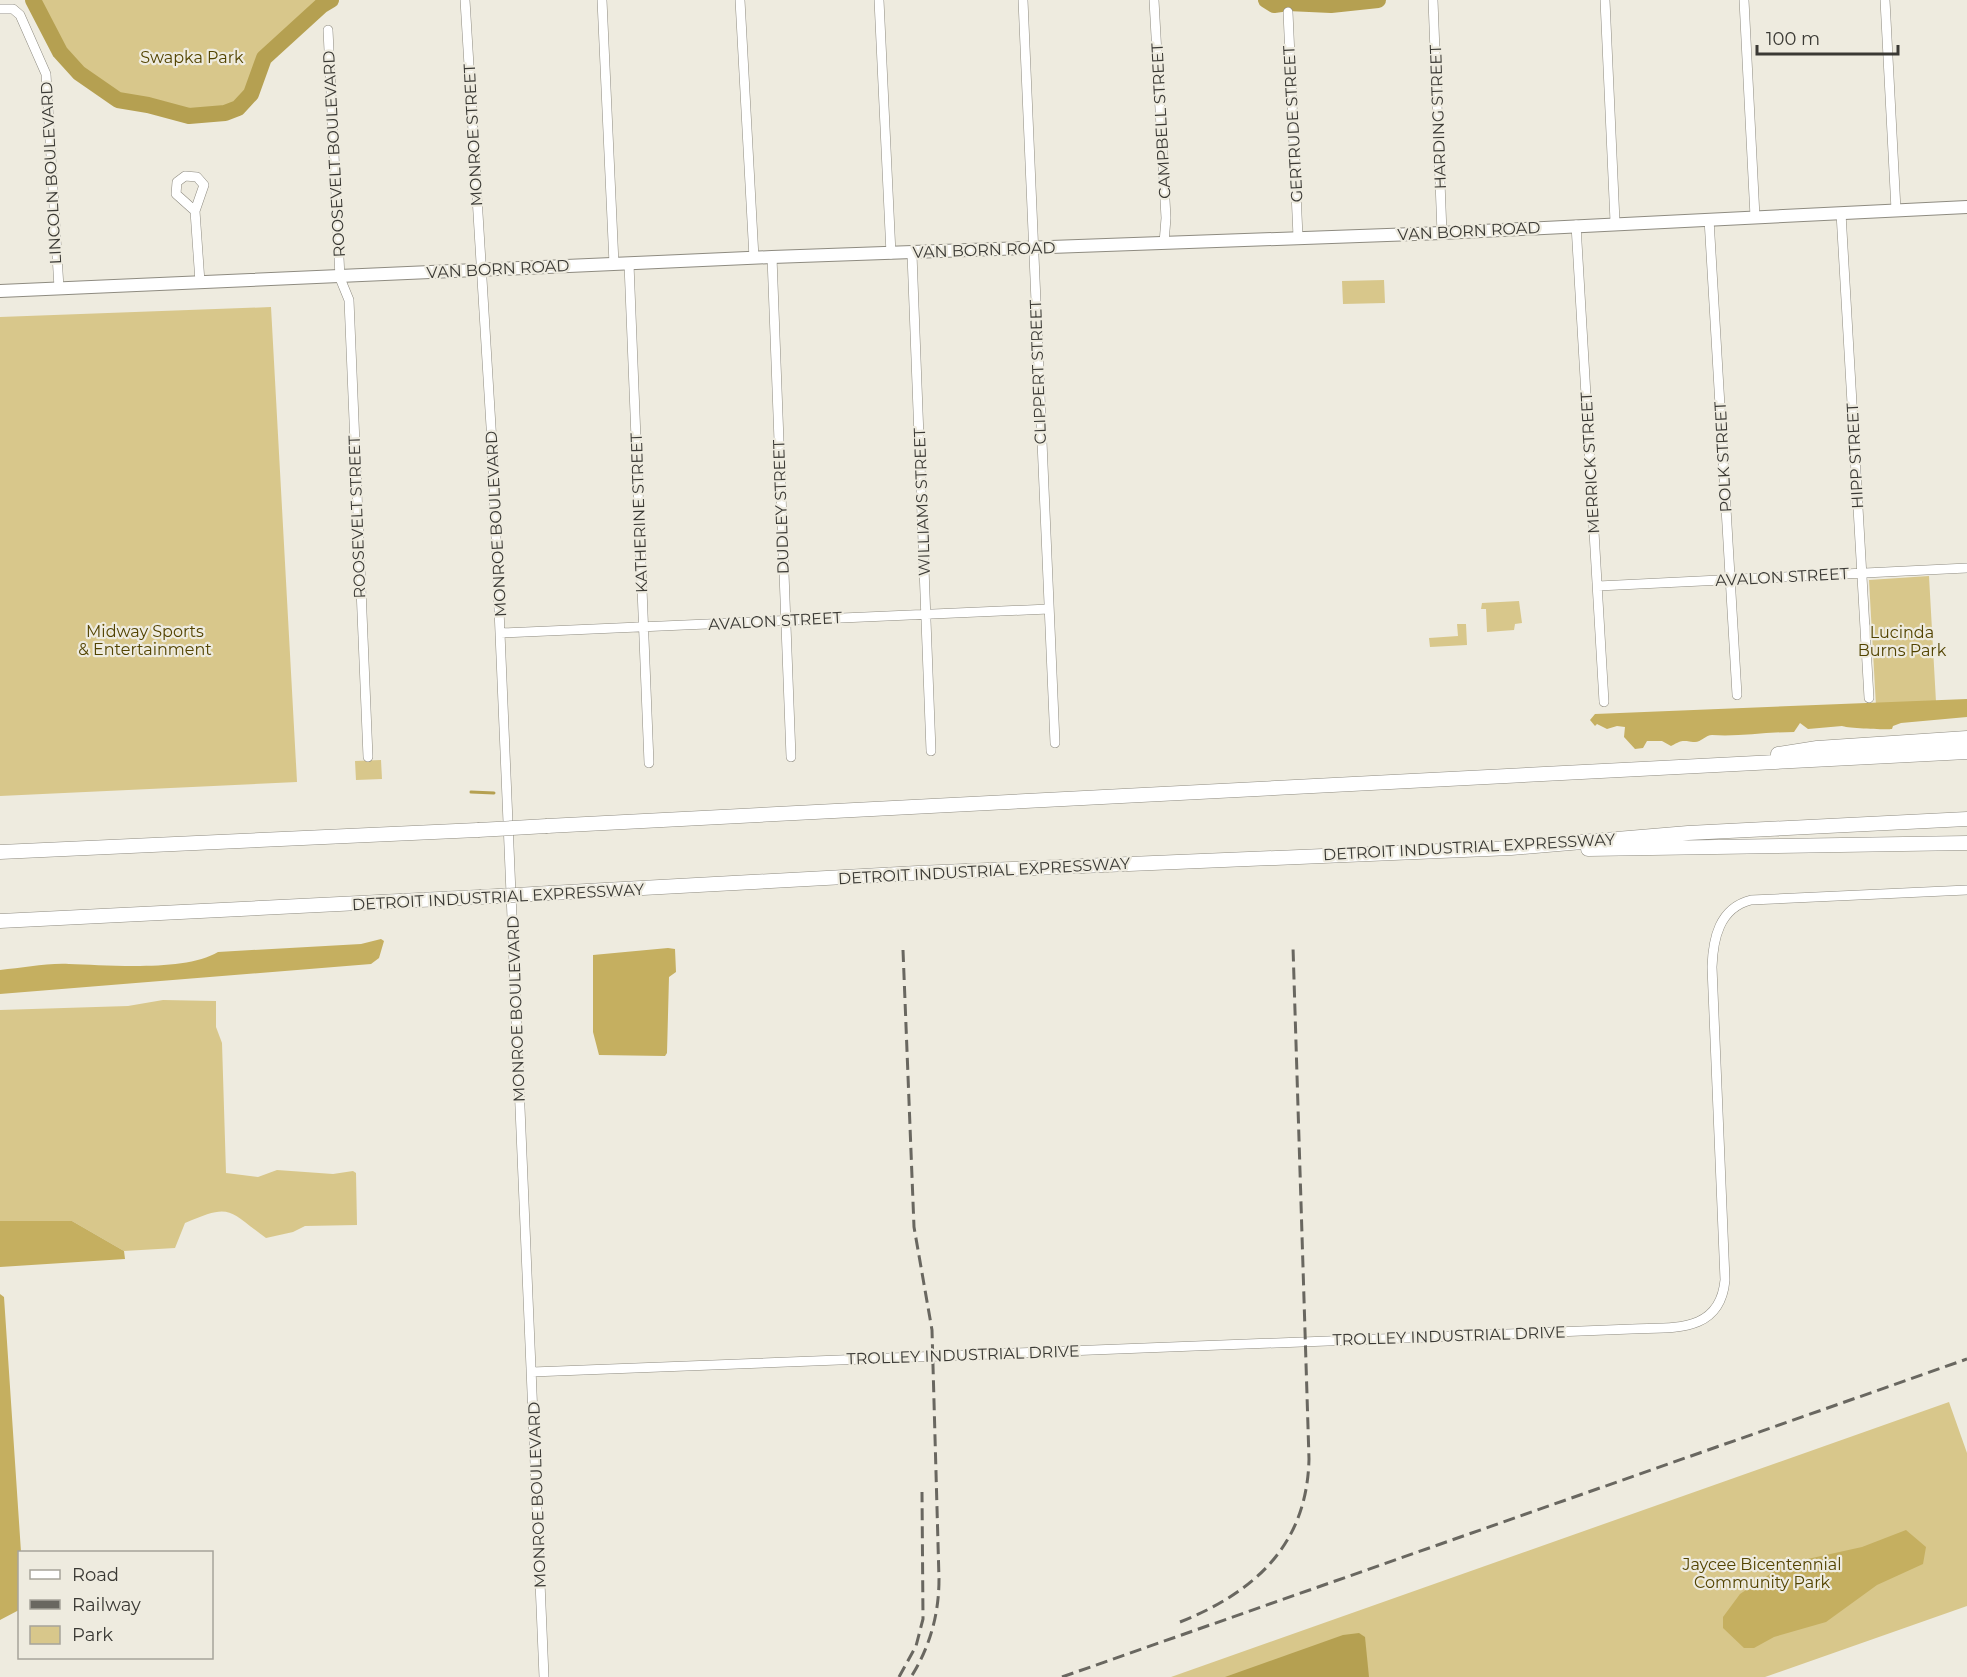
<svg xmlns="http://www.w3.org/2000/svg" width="1967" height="1677" font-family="Montserrat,sans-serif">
<rect width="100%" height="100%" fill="#eeebdf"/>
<path fill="#d8c78b" d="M33,0H331L321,6L264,58L251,94L238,108L225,113L189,116L148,105L118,100L79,73L60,52Z
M1384,280L1385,303L1343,304L1342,281Z
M271,307L297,782L0,796V317Z
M1929,576L1936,702L1876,706L1869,580Z
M1519,601L1522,623L1515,624L1514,630L1487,632L1486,609H1481L1482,603Z
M1457,624H1466L1467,645L1430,647L1429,638L1458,636Z
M381,760L382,779L356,780L355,761Z
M163,1000L216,1001V1027L222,1043L226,1173L258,1177L277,1170L333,1174L353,1171L356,1173L357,1225L305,1226L293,1232L266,1238C227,1210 232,1203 185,1223L175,1248L124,1251L72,1221H0V1010L128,1006Z
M1949,1402L1967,1453V1606L1765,1677H1171Z"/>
<path fill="#c5af60" d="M1967,699V717L1901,723L1893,726L1892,729C1886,730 1846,728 1842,726L1808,729L1800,723L1794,732C1767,732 1737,737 1712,735C1706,735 1701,742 1695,742C1681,741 1684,739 1671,746L1662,741H1647L1643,748L1635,749L1624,737L1625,727L1617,726L1607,729L1597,724L1595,726L1590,720L1595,714Z
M381,939L384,941L379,958L371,964L0,994V970C23,968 45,963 69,964C107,965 185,972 218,952L361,944Z
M668,948L675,949L676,972L669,977L667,1053L665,1056L599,1055L593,1032V955Z
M0,1221H72L124,1251L125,1259L0,1267Z
M0,1294L4,1297L21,1552L19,1610L0,1620Z
M1906,1530L1926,1547L1923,1564L1877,1585L1826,1622L1774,1637L1754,1648H1744L1723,1628V1617L1740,1594L1785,1564L1862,1547Z"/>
<path fill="#b5a051" d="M1359,1633L1365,1637L1369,1677H1225L1343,1635Z"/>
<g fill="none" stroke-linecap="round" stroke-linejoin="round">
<path stroke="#b5a051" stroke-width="3" d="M471,792L494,793"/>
<path stroke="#b5a051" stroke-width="16" d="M33,0L60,52L79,73L118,100L148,105L189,116L225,113L238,108L251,94L264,58L321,6L331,0
M1266,0L1274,5L1288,3L1331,5L1378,0"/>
<g stroke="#8e8b80" stroke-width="10">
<path id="minor" d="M465,0L492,443L544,1677
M602,0L614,264
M740,0L754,258
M879,0L891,254
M1023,0L1055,743
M1154,0L1166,218L1164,243
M1433,0L1442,233
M1605,0L1615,222
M1744,0L1755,217
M1885,0L1896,210
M0,9H13L20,15L46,74L59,288
M1288,12L1298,237
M328,30L340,278L349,300L368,757
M195,211L176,194L177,182L185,176L197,177L204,185L195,211L200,282
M1841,213L1869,698
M1709,219L1737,695
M1576,225L1604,702
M912,254L931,751
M772,257L791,757
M629,264L649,763
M1598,586L1967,568
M501,633L1049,609
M532,1372L1632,1329C1672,1327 1720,1334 1725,1280L1712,967C1713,939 1719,908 1751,900L1967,890"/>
</g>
<g stroke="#8e8b80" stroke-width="14">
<path id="major" d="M0,291L772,257L1442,233L1967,207"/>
</g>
<g stroke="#8e8b80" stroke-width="15">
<path id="highway" d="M1778,754L1817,748L1967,738
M547,826L1967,752
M1588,849L1967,843
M0,852L478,830
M550,893L918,873L1511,848L1688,833L1967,819
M0,921L480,897"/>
</g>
<use href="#minor" stroke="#fff" stroke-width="9"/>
<use href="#major" stroke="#fff" stroke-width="12"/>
<use href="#highway" stroke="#fff" stroke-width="14"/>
<path stroke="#696760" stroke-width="3" stroke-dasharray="12 6" stroke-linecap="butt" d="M903,950L914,1227L932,1330L939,1579C939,1614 930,1647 911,1677
M1180,1622C1255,1592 1307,1545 1309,1459L1293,947
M899,1677L916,1646L923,1619L922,1492
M1062,1677L1967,1359"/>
<g stroke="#8e8b80" stroke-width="15" stroke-linecap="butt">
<path id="highway-bridge" d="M478,830L547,826
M480,897L550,893"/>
</g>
<use href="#highway-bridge" stroke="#fff" stroke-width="14"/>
</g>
<g text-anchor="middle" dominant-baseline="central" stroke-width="4.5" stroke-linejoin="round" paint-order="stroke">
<g font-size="16" fill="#524300" stroke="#eeebdf">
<text x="192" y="57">Swapka Park</text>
<text x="145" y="631">Midway Sports<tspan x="145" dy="18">&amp; Entertainment</tspan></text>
<text x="1902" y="632">Lucinda<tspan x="1902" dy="18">Burns Park</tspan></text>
<text x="1762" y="1564">Jaycee Bicentennial<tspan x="1762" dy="18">Community Park</tspan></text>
</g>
<g font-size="16" fill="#3a3934" stroke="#eeebdf">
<text transform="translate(1438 117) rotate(-92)">HARDING STREET</text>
<text transform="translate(1161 121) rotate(-93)">CAMPBELL STREET</text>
<text transform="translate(1293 124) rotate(-93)">GERTRUDE STREET</text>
<text transform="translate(473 135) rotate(-93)">MONROE STREET</text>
<text transform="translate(334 154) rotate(-93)">ROOSEVELT BOULEVARD</text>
<text transform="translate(51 173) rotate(-93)">LINCOLN BOULEVARD</text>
<text transform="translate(1469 231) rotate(-3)">VAN BORN ROAD</text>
<text transform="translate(984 250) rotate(-2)">VAN BORN ROAD</text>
<text transform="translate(498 269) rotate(-3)">VAN BORN ROAD</text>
<text transform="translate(1038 372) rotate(-92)">CLIPPERT STREET</text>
<text transform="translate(1855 456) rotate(-93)">HIPP STREET</text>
<text transform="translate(1723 457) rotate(-93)">POLK STREET</text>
<text transform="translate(1590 463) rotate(-93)">MERRICK STREET</text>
<text transform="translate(922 502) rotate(-92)">WILLIAMS STREET</text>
<text transform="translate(781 507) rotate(-92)">DUDLEY STREET</text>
<text transform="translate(639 513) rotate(-92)">KATHERINE STREET</text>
<text transform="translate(357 517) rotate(-92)">ROOSEVELT STREET</text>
<text transform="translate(496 524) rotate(-93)">MONROE BOULEVARD</text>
<text transform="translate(1782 577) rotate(-3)">AVALON STREET</text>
<text transform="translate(775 621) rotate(-3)">AVALON STREET</text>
<text transform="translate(1469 847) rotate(-3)">DETROIT INDUSTRIAL EXPRESSWAY</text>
<text transform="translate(984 871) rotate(-3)">DETROIT INDUSTRIAL EXPRESSWAY</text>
<text transform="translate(498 897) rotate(-3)">DETROIT INDUSTRIAL EXPRESSWAY</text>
<text transform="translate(516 1009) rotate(-92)">MONROE BOULEVARD</text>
<text transform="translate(1449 1336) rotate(-2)">TROLLEY INDUSTRIAL DRIVE</text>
<text transform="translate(963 1355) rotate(-2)">TROLLEY INDUSTRIAL DRIVE</text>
<text transform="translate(537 1495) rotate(-92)">MONROE BOULEVARD</text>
</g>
</g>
<rect x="18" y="1551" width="195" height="108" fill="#eeebdf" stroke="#a6a49b" stroke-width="1.5"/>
<rect x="30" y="1570" width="30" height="9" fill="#ffffff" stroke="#a6a49b" stroke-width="1.5"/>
<text x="72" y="1581" font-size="18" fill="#3a3934">Road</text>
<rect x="30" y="1600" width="30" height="9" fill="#696760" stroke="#a6a49b" stroke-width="1.5"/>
<text x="72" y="1611" font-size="18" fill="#3a3934">Railway</text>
<rect x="30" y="1626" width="30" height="18" fill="#d8c78b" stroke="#a6a49b" stroke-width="1.5"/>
<text x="72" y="1641" font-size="18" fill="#3a3934">Park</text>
<path d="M1757 45v9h141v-9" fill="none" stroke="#3a3934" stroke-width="3"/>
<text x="1766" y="45" font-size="18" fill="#3a3934" stroke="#eeebdf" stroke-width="4.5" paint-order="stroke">100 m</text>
</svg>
